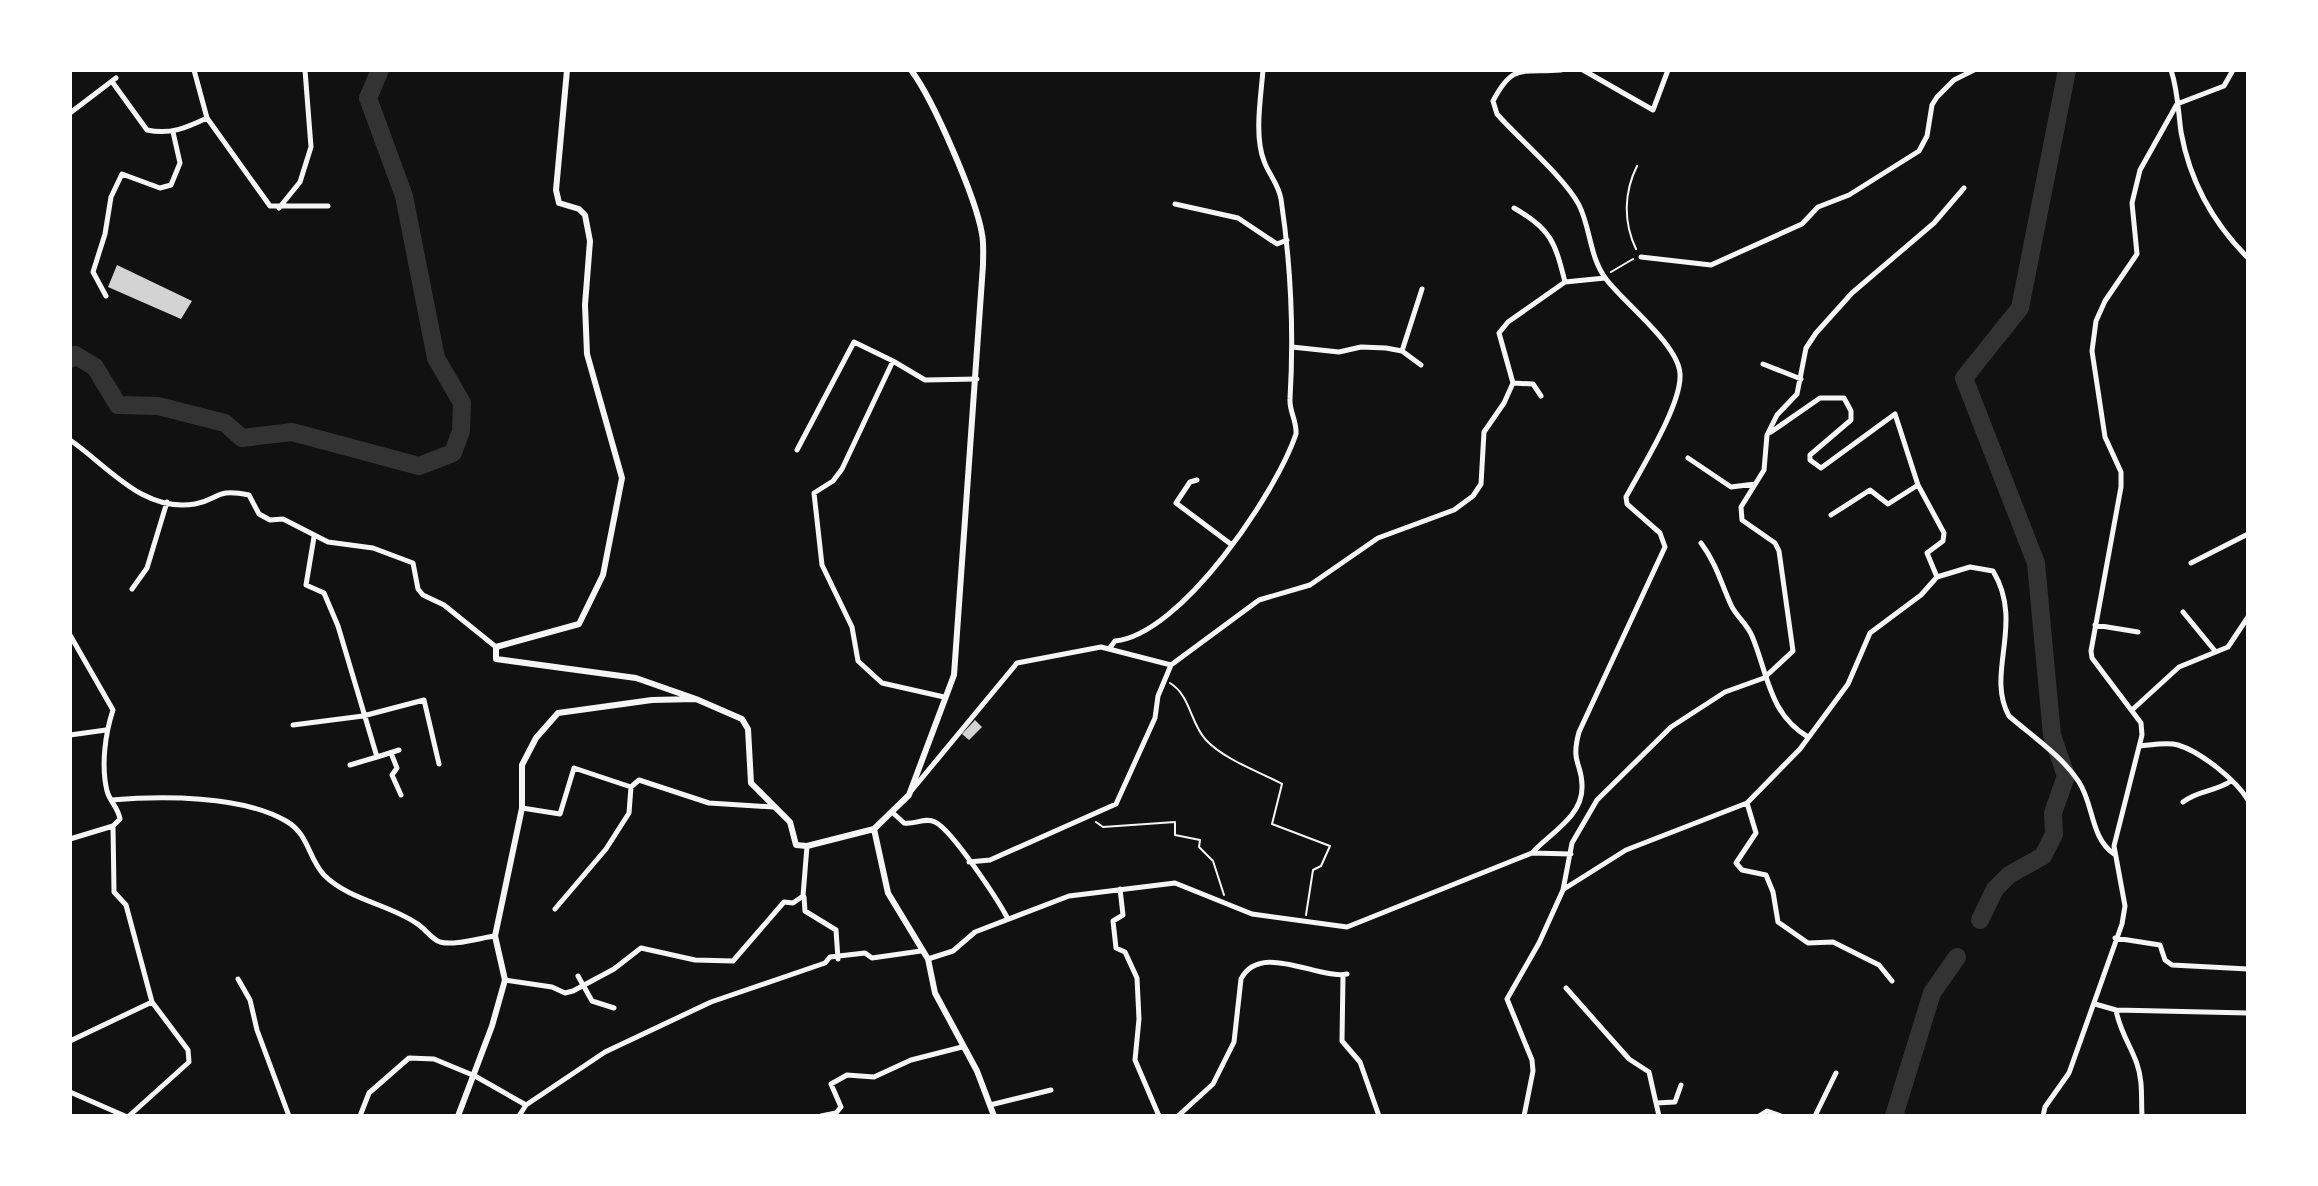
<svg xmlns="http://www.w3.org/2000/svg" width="2318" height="1186" font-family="Helvetica,sans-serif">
<rect width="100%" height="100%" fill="#111"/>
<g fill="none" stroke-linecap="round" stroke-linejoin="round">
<path stroke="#333" stroke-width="18" d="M70,359L75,355L95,367L118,405L158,406L225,423L242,438L292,432L419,466L453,453L461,431L462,403L436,358L404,196L368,98L380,70
M1980,920L1995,889L2009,875L2043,856L2054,834L2053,813L2066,776L2052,735L2036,563L1964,378L2020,308L2067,70
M1894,1116L1932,993L1957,957"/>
</g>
<path fill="#d3d3d3" d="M117,265L192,301L181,319L108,287Z
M975,720L982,727L969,740L962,734Z"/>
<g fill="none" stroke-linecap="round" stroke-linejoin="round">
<path stroke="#f5f5f5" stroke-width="2" d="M1636,249C1623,222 1624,192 1637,166
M1611,272L1633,259
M1170,683C1191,696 1190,723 1206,740C1225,760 1258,771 1282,784L1272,824L1330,846L1321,866L1313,870L1306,915
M1096,822L1103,827L1175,822V835L1200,840L1199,847L1213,861L1224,895"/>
<path stroke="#f5f5f5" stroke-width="5" d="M194,70L207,118L270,206H328
M1583,70L1653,110L1668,70
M2171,70C2178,91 2178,110 2181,132C2190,182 2212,222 2248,258
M113,83L147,130C170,135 186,128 207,118
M70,113L116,78
M1175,204L1238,218L1277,244L1287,240
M279,208L300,182L311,147L305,70
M1514,208C1551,229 1555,242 1565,282
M1641,257L1711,265L1802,224L1818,207L1849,195L1919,151L1927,136L1932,105L1937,97L1954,80L1974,70
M106,296L93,272L105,234L111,197L122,174L160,188L171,185L180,163L173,132
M1292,347L1339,352L1361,347L1386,348L1402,351L1421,365
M1402,351L1422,289
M1763,364L1801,379
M1513,383L1533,384L1541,396
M1771,432L1820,398H1844L1851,411V420L1810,455V460L1821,468L1895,414L1918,485L1944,533L1943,541L1927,553L1937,577
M70,440C108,466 143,513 195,504C221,499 214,488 249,495L259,514L270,520L283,519L328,542L373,548L413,563L418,589L423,595L444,605L496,647
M797,450L854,342L893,361
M1688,458L1731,487L1755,484
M1197,480L1190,482L1176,503L1232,545
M1831,515L1870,490L1888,504L1918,485
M314,537L306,585L324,593L338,626L377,757L350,765
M1701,543C1716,563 1721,583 1731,605C1736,616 1747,624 1752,636C1768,674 1769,714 1808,737
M2191,563L2248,534
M132,589L147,568L167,502
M2183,612L2215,651
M2095,625L2138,632
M70,635L113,710C105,734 101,766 107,791C110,802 118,807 120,819L113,826L114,892L126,905L152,1002
M1109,649L1115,641C1181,635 1276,493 1296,434C1297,421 1289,411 1290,399C1294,332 1291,266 1281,199C1278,183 1269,175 1264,161C1254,136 1261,96 1263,70
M944,697L882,683L858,661L852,627L822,565L814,493L833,481L842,469L893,361L925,380L977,379
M2132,710L2179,667L2228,647L2248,617
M293,725L363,716L424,700L439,764
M70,735L106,730
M2140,746C2152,745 2167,742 2178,745C2201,752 2236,780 2248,800
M391,753L397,768L392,775L401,795
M377,757L399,750
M912,790L1017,663L1101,647L1171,665L1259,600L1310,585L1378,538L1454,510L1473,496L1481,484L1484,432L1504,403L1513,383L1499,333L1508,322L1565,282L1605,278
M111,800C160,796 242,795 286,821C309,834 308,858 324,875C349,900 388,904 416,923C425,928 431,939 440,942C455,946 479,938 495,936
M2183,802C2198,790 2215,792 2231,781
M1747,803L1756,833L1736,863L1742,870L1766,875L1773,892L1778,922L1808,943L1833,942L1879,965L1892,981
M522,808L560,814L574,768L631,787
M892,812L904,823C914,825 925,817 935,822C952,830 998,900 1008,919
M70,839L113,826
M1532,853C1549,834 1582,817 1582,788C1583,763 1570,765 1579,732L1665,547L1660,533L1627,504L1626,497C1641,469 1682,404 1680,374C1679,345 1624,303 1606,279C1589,256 1591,229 1579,205C1565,178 1518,138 1497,114L1493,101C1513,63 1521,73 1561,70
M969,862L990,860L1116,804L1155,718L1158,696L1171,665
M1120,889L1123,915L1113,921L1116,948L1125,952L1137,978L1139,1019L1135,1060L1159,1116
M1564,889L1626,850L1747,803L1800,749L1848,684L1870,633L1921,595L1937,577L1970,567L1993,571C2025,624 1985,673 2009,716C2032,736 2062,756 2079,782C2094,805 2090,837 2114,854
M804,897L805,911L836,930L838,959
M555,909L606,849L629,813L631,787L639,780L709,803L773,807
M2115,938L2160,945L2165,960L2172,965L2248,969
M928,959L953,951L975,932L1069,896L1175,883L1252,914L1347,927L1532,853L1571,854
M578,976L592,1001L614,1008
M1343,976L1342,1041L1360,1062L1379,1116
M238,979L250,1000L257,1030L289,1116
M505,980L552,987L565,993L573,991L614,969L641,948L695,960L733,961L784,902L793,903L803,896L807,846
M1566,988L1629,1059L1649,1072L1656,1103
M2095,1004L2116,1010L2248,1013
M2116,1010C2120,1032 2130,1044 2137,1064C2143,1081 2141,1098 2142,1116
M70,1041L152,1002L188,1050L189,1062L129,1116
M70,1092L125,1116
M990,1105L1051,1090
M360,1116L369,1093L409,1058L434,1059L475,1076L526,1105
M519,1116L526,1105L605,1052L711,1002L825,963L830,957L865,953L872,958L921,951
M821,1116L836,1113L841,1107L831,1084L847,1075L874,1077L911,1060L962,1047
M1178,1116L1213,1084L1234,1042L1241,979C1260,941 1318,980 1347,974
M1524,1116L1533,1071L1532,1060L1507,999L1539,943L1563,890L1572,843L1597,800L1671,727L1725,692L1764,678L1793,651L1779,551L1775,543L1742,520L1741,507L1764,470L1767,435L1777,415L1797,394L1806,348L1816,333L1852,293L1934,223L1964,188
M1659,1116L1656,1103L1675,1102L1681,1085
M1759,1116L1767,1111L1781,1116
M1815,1116L1836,1073
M2043,1116L2045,1107L2069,1073L2122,924L2125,906L2114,846L2142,735L2141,723L2092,658L2091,651L2121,487V472L2105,437L2092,351L2096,321L2105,301L2137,254L2132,203L2140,170L2177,104L2224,86L2233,70"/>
<path stroke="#f5f5f5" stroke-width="6" d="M567,70L556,190L559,203L579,209L585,215L590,241L585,305L587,354L622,478L603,575L579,624L496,647V659L636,678L696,699
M911,70C933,99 976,198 982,234C984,244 983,255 983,265L954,675L909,795L874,829L888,893L928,959L935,993L977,1071L994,1116
M458,1116L492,1026L505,980L495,936L522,808V765L536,738L558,713L652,700L696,699L742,719L748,729L751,783L790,822L796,845L807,846L874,829"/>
</g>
<rect width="2318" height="1186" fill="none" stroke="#ffffff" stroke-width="144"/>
</svg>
